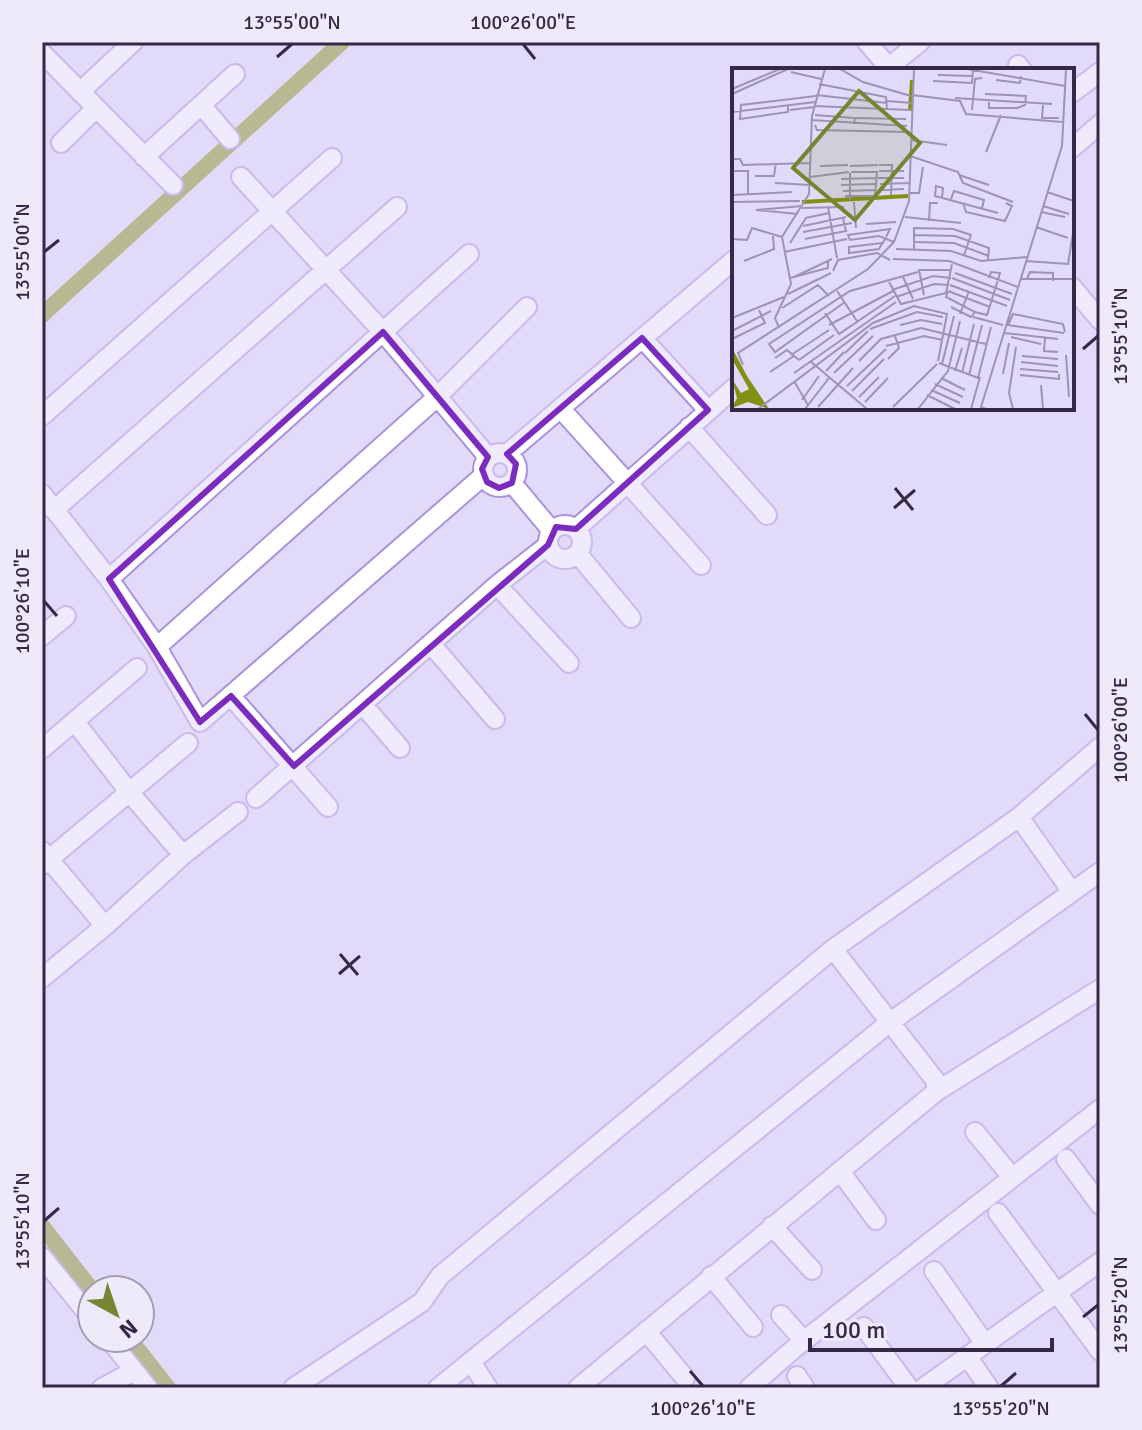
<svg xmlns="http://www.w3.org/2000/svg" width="1142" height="1430" font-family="Signika,sans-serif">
<rect width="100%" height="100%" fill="#e2daf9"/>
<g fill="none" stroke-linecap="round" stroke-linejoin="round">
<path stroke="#819112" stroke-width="16" d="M42,315L342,42
M42,1226L92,1290
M129,1338L168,1388"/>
<g stroke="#a993dc" stroke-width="22">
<path id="minor" d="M867,42L891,70
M42,53L173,185
M1018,65L1022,70
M889,67L920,42
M80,92L133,42
M1072,93L1100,72
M201,105L230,139
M61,143L96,108
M1072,148L1100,124
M144,157L235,74
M241,177L383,332L488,457
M1072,287L1100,320
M642,338L708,410
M561,409L701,565
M42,416L332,158
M689,427L767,515
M483 470a17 17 0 1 1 34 0a17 17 0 1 1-34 0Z
M507,454L734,260
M512,483L552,531
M42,494L109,579L157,647L200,722L483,476
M54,510L397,207
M548 542a17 17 0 1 1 34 0a17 17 0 1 1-34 0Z
M576,529L734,388
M578,554L631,618
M109,579L469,254
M497,585L569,663
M42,636L66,616
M431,644L495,719
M157,647L436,398L527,307
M231,696L328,807
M363,705L400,748
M75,722L130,793L183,855
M42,749L137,668
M256,798L497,585L548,545
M1019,817L1072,892
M42,851L105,926L183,855L238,812
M42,865L188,743
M42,978L105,926
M937,1091L1100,989
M975,1132L1012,1177
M1066,1159L1100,1205
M840,1171L876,1220
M998,1213L1100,1351
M772,1226L812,1270
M42,1257L92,1319
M934,1271L985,1344
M711,1276L753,1327
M781,1315L804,1341
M864,1327L909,1388
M646,1331L685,1378
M108,1338L148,1388
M967,1356L989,1388
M471,1362L488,1388
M797,1376L805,1388
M102,1388L134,1371
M293,1388L422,1302L440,1276L833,949L1019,817L1100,747
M438,1388L889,1023L1100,872
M578,1388L937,1091L935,1080L833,949
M749,1388L796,1347L1100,1109
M923,1388L1100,1262"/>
</g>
<use href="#minor" stroke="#fff" stroke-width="18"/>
</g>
<path d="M0 0H1142V1430H0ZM383,332L488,457L482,469L487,482L499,488L512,483L516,464L507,454L642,338L708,410L576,529L556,527L548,545L294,766L231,696L200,722L109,579Z" fill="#e2daf9" fill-opacity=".55" fill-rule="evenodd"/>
<path fill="none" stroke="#7b2cbf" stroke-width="6" stroke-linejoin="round" d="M383,332L488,457L482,469L487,482L499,488L512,483L516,464L507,454L642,338L708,410L576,529L556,527L548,545L294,766L231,696L200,722L109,579Z"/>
<path fill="none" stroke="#342a48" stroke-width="3" d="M523,44L535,59M277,57L292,44M44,252L59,240M1083,349L1098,336M895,488L913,510M894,508L915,490M44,601L57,616M1085,714L1098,730M340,954L358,975M339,974L360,956M44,1221L59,1208M1083,1317L1098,1305M690,1371L703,1386M1001,1386L1016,1373"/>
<g transform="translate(732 68)">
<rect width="342" height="342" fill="#e2daf9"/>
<path d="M0,280L15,308L37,341L16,334L0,340L5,330L0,311L9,325L17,321L0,291Z" fill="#819112"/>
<path fill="none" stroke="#819112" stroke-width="4" d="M178,43L180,12M70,134L176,128"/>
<path fill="none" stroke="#9c94b2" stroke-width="2" d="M108,1L131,14L179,28M235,1L333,18M59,4L89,11M206,7L240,8M264,12L288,15L289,8M201,13L240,15L241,1M87,16L154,29L155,41M0,21L48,1M0,26L56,1M253,26L294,28L293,37L285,40H257V34M84,27L155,35M180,27L228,33L234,46L330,54M223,30L320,36M155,33L180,35M56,37V44L8,51L9,37L84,28M311,37L310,50H327M82,38L179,42M58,42L82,39M240,42L243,11L250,10M0,44L83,34M83,47L122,50M79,52L175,58M122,56L123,50L174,51M83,57L85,62L175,64M179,72L215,77M254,84L269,47M178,88L226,104L231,115L281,134M0,91H8L11,97L78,95M147,97H160L159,127M88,98L116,97M118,98L146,97M0,103H16V127M147,103H172M119,104H145L143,130M118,105V132M227,107L257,117M23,108H42L44,95M78,109L117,104M146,110H172M109,111L144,110M43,115L78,117M148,116L178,115M109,117L143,116M148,122L172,121M111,123L144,122M315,124L342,133M177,125H187L191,99M0,127L60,124M113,128H142M210,129L211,120L204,118L203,128L266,145M219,131L222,123L252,132L250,140M0,134L68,133M122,134L124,160M231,135L234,144L273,153L280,138L274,135M311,138L337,146M96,139L105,190M70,140L112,139M24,142L70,138M24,142L66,146M309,144L333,149M173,149L229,155M197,153L198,135H206M134,156L164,154M71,158L114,149M304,159L336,170M71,164L120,155M182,167L223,168L257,180L256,192M154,169L158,161L116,167L118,172L147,168L162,174M0,171L15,172L20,160L50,169M73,171L114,163L111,150M181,174L222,175L257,188M58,175L74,150L97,145M150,175L117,179V185L147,181L148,179L154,170M164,181L219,183L249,193L295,189M182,182V160L221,161L239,167L232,187M52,184L115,171M161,191L217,193L286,219M12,193L42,181L41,168M294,193L336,196L342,159M101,203L106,192L145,185L158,192M223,205L280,226M62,209L100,191M171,209L181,231M58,210L96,200V193M220,210L278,232M289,211H342M295,211L298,204L321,205V213M157,214L169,236L214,225L220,196M218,217L275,238M160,222L201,208L219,210M105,223L125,253M216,223L214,229L243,244L239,249L219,239M216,223L258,239M56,226L99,205M192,227L187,202H220M164,229L202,216L217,217M113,234L43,284L37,276L118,223L186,204M50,240L86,217L97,228M243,244L255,247L268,205L259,204L257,210M93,245L107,266L163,228M228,246L237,223M241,249L271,257M0,250L52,229M97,257L161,223M168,257L189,252L210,256M47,260L43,250L59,216L50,169L77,126L80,48L93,1M138,261L185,244L211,249M0,263L39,243M272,265L326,271M332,265L276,257L281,246L331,256L333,264M279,269L309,276M313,270L312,283L326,284M0,271L33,255L27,242M154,278L192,268L211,272M113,285L136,263M59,287L97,262M334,287L337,329M290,288L326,291M43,290L55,282L67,292M156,291L167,280L163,268M67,292L102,267M78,293L135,341M127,293L149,271L189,260L254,276M289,294L326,298M207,295L246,310L259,259M210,296L222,248M11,297L6,285L136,201L162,174L177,133L182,1M288,301L326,304M94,303L112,284M223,303L230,280M38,304L62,288M62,305L164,234M102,305L141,268M230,305L242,256M271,306L277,275M237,307L250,257M288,307L327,311V306M209,310L233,322M62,313L76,337M203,316L231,329M309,317L311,341M115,318L154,281M199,322L228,335M120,323L152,291M195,327L223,341M127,329L147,309M70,332L87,308M133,334L156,310M86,339L121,300M161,339L205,296M26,341L141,255L182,238L215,246L206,293M73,341L97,310M186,341L216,303L228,253M239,341L248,309M254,341L249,339L330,78L334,1M281,341L277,325L284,279"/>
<path fill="#778432" fill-opacity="0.15" stroke="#778432" stroke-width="4" d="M127,23L188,75L123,152L61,100Z"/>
<rect width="342" height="342" fill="none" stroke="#342a48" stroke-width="4"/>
</g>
<rect width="1142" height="1430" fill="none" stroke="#eeeafa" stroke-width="88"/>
<g transform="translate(116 1314) rotate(140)"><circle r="38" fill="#eeeafa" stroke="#a49db3" stroke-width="2"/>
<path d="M0-6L14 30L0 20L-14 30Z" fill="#778432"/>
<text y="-12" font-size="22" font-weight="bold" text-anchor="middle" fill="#342a48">N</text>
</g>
<path d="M810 1338v12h242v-12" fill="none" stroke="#342a48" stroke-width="4"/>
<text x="822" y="1338" font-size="24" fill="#342a48" stroke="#eeeafa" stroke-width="6" paint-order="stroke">100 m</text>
<rect x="44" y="44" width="1054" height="1342" fill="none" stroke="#342a48" stroke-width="3"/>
<g font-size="20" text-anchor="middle" fill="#342a48">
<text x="292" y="29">13°55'00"N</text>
<text x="523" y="29">100°26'00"E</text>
<text transform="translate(22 252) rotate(-90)" y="7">13°55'00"N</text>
<text transform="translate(1120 336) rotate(-90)" y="7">13°55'10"N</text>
<text transform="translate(22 601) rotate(-90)" y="7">100°26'10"E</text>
<text transform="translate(1120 730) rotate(-90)" y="7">100°26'00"E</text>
<text transform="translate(22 1221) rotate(-90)" y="7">13°55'10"N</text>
<text transform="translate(1120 1305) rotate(-90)" y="7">13°55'20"N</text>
<text x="703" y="1415">100°26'10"E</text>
<text x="1001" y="1415">13°55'20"N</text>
</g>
</svg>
